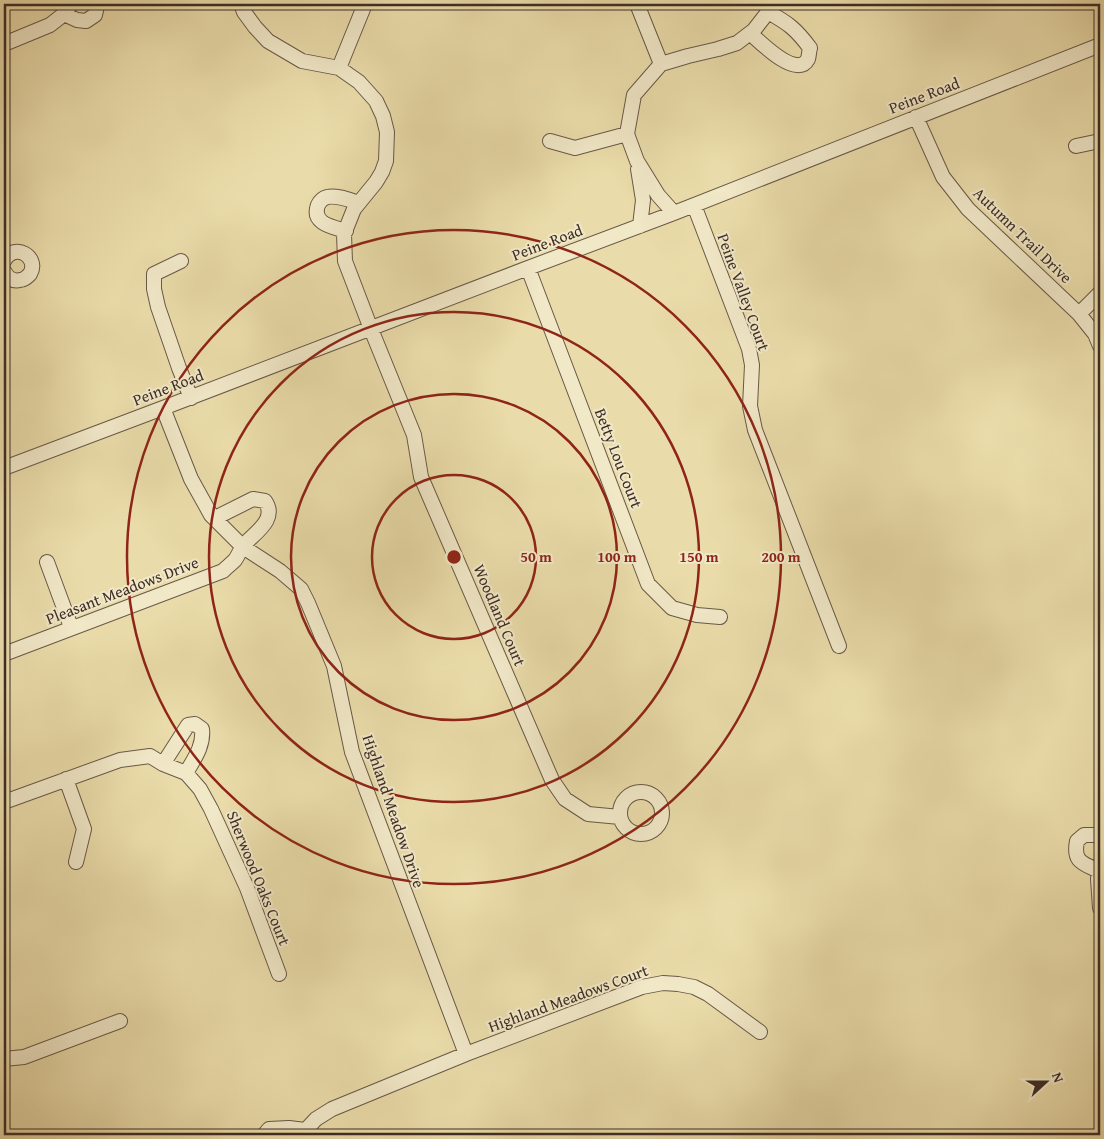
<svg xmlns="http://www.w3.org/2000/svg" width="1104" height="1139" font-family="'Gentium Book Plus',serif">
<rect width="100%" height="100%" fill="#eadcaa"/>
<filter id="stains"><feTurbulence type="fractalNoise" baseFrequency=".004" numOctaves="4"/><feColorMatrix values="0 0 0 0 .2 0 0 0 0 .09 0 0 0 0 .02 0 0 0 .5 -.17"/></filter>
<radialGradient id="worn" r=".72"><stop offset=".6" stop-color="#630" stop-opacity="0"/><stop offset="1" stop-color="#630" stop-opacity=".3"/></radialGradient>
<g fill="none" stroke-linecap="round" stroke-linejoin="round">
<g stroke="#685947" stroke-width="16">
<path id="minor" d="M241,4L244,12L255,27L268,41L302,61L339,68L359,82L376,101L383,116L387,132L386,161L382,172L376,182L354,209L344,234L345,261L371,329L414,435L421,477L552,780L565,799L588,814L620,817
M637,4L661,64
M64,14L77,20L86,21L95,15L97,6L96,4
M750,33C759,41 797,80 808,59C809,56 809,51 810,48C796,29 788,23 768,12
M4,44L50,25L64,14L71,4
M339,68L365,4
M916,117L943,177L968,209L1079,314L1095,334L1100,346
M550,141L575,148L627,134
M1076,146L1100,141
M638,169L643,200L640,226
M694,205L749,349L752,365L750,406L755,430L839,646
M674,213L658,195L637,161L627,134L634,95L661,64L688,56L718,49L737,43L754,30L768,12L771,4
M346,231C333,227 311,224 318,205C320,201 323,198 327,197C338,195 349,200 359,203
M4,261C14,241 40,257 30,274C27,277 24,280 20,280C12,282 7,277 4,271
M181,261L154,274V289L158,307L179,368L191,398
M528,268L648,584L672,608L697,615L720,617
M1079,314L1100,293
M163,408L191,479L211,515L243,547L280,571L301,589L308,603L334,666L352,752L466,1054
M4,468L163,408L528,268L674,213L1100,45
M47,562L71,627
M4,654L223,571C227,567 231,564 235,560C238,556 240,550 243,546C254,533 278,520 265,501L253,499L215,518
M163,764L188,725L195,724L202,729C204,746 194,759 186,773
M66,779L84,829L76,862
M620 813a21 21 0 1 1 42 0a21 21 0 1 1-42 0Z
M4,802L120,760L150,756L163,764L186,773L200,789L211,809L247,888L279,974
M1100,864L1098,879L1100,908
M1099,871C1082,863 1073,862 1077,841L1084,835H1100
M4,1059L24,1057L120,1021
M264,1135L269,1129L289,1128L305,1130
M301,1135L316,1119L332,1109L466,1054L642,987L663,983L678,984L694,987L708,994L760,1032"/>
</g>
<use href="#minor" stroke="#f1e8c8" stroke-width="14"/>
</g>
<g fill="none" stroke="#8f2418" stroke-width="2.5">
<circle cx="454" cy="557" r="82"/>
<circle cx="454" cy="557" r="163"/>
<circle cx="454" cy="557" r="245"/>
<circle cx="454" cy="557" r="327"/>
</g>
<g text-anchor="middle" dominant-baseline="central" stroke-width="4" stroke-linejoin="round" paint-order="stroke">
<g font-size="16" fill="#3d2d26" stroke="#f1e8c8">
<text transform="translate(924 95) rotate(-21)">Peine Road</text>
<text transform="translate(1023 235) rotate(44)">Autumn Trail Drive</text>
<text transform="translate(547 242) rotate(-21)">Peine Road</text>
<text transform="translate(744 292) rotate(70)">Peine Valley Court</text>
<text transform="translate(168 387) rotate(-21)">Peine Road</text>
<text transform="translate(619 458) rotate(69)">Betty Lou Court</text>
<text transform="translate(122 590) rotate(-21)">Pleasant Meadows Drive</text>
<text transform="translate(500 615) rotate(67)">Woodland Court</text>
<text transform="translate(394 811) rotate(71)">Highland Meadow Drive</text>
<text transform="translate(259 878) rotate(68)">Sherwood Oaks Court</text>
<text transform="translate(568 998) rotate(-20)">Highland Meadows Court</text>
</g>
</g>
<circle cx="454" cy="557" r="8" fill="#8f2418" stroke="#f1e8c8" stroke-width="2.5"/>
<g font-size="15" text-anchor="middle" font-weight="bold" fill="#8f2418" stroke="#f1e8c8" stroke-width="4" stroke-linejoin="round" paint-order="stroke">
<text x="536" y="562">50 m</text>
<text x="617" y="562">100 m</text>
<text x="699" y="562">150 m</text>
<text x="781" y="562">200 m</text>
</g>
<rect width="1104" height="1139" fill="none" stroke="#eadcaa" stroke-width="20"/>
<rect x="5" y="5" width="1094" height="1129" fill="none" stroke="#3d2d26" stroke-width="2.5"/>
<rect x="10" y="10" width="1084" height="1119" fill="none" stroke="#3d2d26"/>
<g transform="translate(1046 1082) rotate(69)" stroke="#f1e8c8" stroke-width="4" paint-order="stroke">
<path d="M0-4L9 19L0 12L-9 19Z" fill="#3d2d26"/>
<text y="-8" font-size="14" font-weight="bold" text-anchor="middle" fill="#3d2d26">N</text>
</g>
<rect width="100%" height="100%" filter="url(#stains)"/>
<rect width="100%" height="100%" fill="url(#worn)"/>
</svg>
